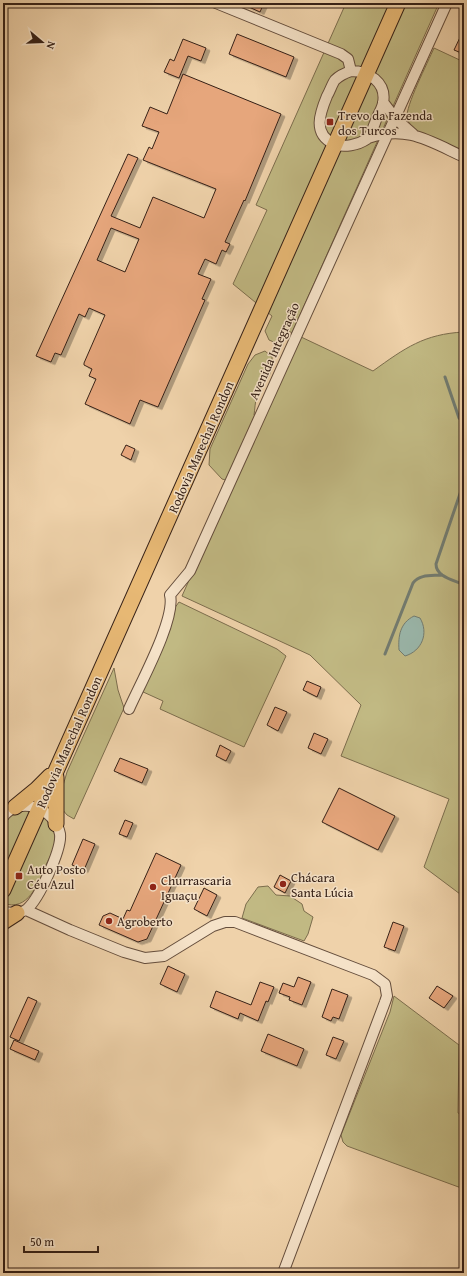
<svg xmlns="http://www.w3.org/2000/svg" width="467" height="1276" font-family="'Gentium Book Plus',serif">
<defs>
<filter id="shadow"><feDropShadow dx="4" dy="2.5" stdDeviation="0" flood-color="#0004"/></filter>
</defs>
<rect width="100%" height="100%" fill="#efd2aa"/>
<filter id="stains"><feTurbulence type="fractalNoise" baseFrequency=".005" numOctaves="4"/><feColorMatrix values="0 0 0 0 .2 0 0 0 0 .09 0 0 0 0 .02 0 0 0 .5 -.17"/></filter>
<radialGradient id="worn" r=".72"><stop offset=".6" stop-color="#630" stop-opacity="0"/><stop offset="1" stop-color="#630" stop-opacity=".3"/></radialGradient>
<path fill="#c1b983" stroke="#7c6d4d" d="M346,3H439L292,333L289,331L284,341L276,343L269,340L265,331L272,316L233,284L267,210L256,205Z
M434,48L464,62V151L417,131C412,127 409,124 407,118C405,107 428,62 434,48Z
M464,332V897L424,867L449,799L341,756L361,705L310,655L182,596L233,482L222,479L209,465L210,449L248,364L255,355L265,351L272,357C274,377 264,380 257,396C255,401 255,409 254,415L261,420L299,336L373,371C405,348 424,334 464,332Z
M179,602L277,649L286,656L244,747L160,709L163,701L141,691L174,609Z
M114,668L118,690L124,708L74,819L67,815L62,809V789L67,772Z
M26,810C32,812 42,814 46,818C51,822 55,832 55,838C56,848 50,856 46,865C39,882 28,913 3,903V821L10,814Z
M268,886L276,895L290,896L302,904L304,911L313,917L308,934L304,941L242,918L246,904L258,887Z
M394,996L459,1045L458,1113L464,1115V1189L347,1146L343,1142L341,1135L390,1012Z"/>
<path fill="#9ab7ab" stroke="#727b70" d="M414,616L420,618C429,633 422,651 405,656L399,650C398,636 400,623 414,616Z"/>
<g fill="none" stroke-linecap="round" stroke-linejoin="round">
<path stroke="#727b70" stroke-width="3" d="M445,377L459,418L464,423
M464,482L436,564C436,577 454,580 464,585
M385,654L413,583C420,574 431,576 442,575"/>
</g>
<path fill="#e6a67c" stroke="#362117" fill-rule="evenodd" filter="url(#shadow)" d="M240,3H264L260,12Z
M464,29V54L454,50Z
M237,34L294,57L286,77L229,54Z
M183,39L206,48L201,61L188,56L179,78L164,72L170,59L174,61Z
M183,74L281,114L245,201L244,200L225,242L230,244L226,252L222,250L216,264L205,259L198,274L211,279L202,299L205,300L158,407L140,400L130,424L85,404L96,379L89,376L92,369L84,365V363L105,315L89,308L85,317L79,314L61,355L55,353L51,362L36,356L128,154L138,158L111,216L140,228L153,197L204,218L216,189L143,160L149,147L152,149L159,132L142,126L150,107L167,114ZM111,228L139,239L125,272L97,260Z
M126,445L135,449L131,460L121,455Z
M307,681L321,687L317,697L303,690Z
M275,707L287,712L278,731L267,725Z
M314,733L328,739L321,754L308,748Z
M220,745L231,751L226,761L216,756Z
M120,758L148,769L142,783L114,771Z
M339,788L395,816L378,850L322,822Z
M125,820L133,823L127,837L119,834Z
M83,839L95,844L84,870L72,865Z
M156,853L181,865L147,939L138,942L99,925L103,916L110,913L123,919L127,910L130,911Z
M280,875L291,881L285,893L274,887Z
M204,888L217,895L207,916L194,909Z
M393,922L404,926L395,951L384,947Z
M168,966L185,974L177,992L160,984Z
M298,977L311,982L302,1005L289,1000L290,997L279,993L283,983L294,987Z
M260,982L274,987L268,1002L266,1001L258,1021L240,1013L238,1019L210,1007L216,991L251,1005Z
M437,986L453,996L444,1008L429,998Z
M332,989L348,995L339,1019L333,1017L331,1021L322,1017Z
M28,997L37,1001L19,1041L10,1037Z
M268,1034L304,1049L297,1066L261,1051Z
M333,1037L344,1041L336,1059L326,1055Z
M14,1040L39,1051L35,1060L10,1049Z"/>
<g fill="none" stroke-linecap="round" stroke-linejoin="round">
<g stroke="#644d3c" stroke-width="12">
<path id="minor" d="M216,3L341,54L348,59L351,71
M351,71C368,71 387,82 383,103C382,109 377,116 375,123C373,127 371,136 367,139C358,145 344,148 334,144C312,134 320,113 327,96C330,91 332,84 335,80C340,75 345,73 351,71Z
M383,102L396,119L413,134
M368,138C407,125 429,141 464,157
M129,709C140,684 176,619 170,595L190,571L447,3
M3,817C19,795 55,808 60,834C62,849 39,899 27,909C21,914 10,913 3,912
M26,910L70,930L124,952L145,958L164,956L213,926L225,922H235L373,975L385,984L387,996L385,1002L283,1273"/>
</g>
<g stroke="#362117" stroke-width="17">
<path id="primary" d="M56,777V824
M15,807L37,789L50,776
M3,890L398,3
M3,922L17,913"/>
</g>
<use href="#minor" stroke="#f5e2c8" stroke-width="10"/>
<use href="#primary" stroke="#e8b975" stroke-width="15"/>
</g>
<g fill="#8f2418" stroke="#f5e2c8" stroke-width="1.5">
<rect x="326" y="118" width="8" height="8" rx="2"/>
<rect x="15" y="872" width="8" height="8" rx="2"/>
<circle cx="283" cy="884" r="4"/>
<circle cx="153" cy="887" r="4"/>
<circle cx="109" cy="921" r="4"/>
</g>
<g text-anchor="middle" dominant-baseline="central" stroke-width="3" stroke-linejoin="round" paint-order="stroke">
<g font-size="13" fill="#362117" stroke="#f5e2c8" text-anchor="start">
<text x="338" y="115">Trevo da Fazenda<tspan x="338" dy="15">dos Turcos</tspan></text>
<text x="27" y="869">Auto Posto<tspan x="27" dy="15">Céu Azul</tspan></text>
<text x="291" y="877">Chácara<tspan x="291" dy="15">Santa Lúcia</tspan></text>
<text x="161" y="880">Churrascaria<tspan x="161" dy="15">Iguaçu</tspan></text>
<text x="117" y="921">Agroberto</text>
</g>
<g font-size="13" fill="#362117" stroke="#f5e2c8">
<text transform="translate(274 351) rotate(-66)">Avenida Integração</text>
<text transform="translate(201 447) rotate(-66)">Rodovia Marechal Rondon</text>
<text transform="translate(69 742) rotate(-66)">Rodovia Marechal Rondon</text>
</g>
</g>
<rect width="467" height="1276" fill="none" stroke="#efd2aa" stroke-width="16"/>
<rect x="4" y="4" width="459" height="1268" fill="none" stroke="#362117" stroke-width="2"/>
<rect x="8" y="8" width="451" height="1260" fill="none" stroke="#362117"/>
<g transform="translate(42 42) rotate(109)" stroke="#f5e2c8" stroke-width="3" paint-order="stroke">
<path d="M0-3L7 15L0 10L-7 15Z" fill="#362117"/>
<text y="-6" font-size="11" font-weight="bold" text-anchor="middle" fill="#362117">N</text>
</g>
<path d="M24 1246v6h74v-6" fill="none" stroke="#362117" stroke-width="2"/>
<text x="30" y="1246" font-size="12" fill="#362117" stroke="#f5e2c8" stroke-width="3" paint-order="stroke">50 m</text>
<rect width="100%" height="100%" filter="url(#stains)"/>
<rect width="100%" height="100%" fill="url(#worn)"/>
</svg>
